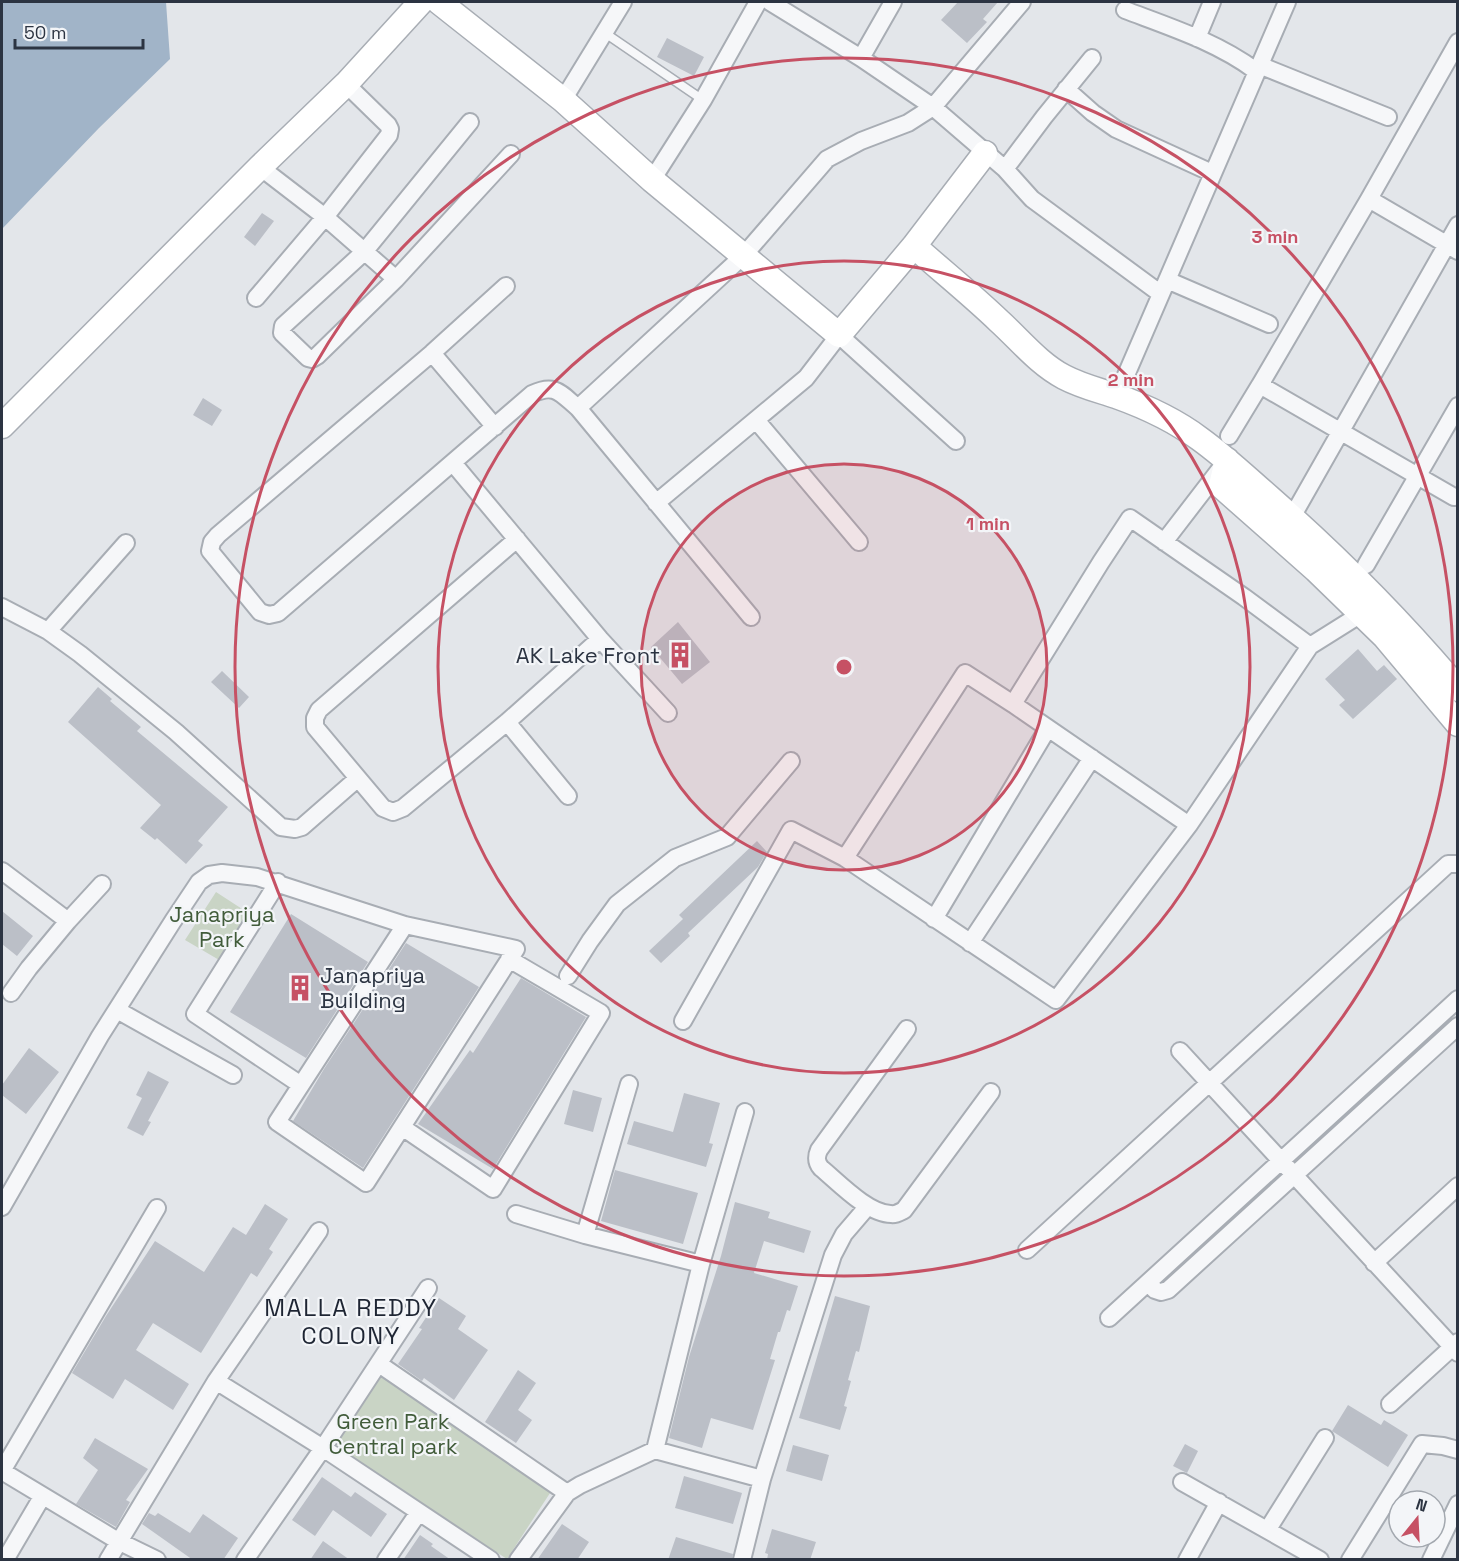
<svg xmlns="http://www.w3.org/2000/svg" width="1459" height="1561" font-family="'Space Grotesk',sans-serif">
<rect width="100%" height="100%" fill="#e3e6ea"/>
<path fill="#c9d4c5" d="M216,892L256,918L226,964L185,940Z
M380,1372L552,1490L507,1559L332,1446Z"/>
<path fill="#a1b4c8" d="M2,2H166L170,59L99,128L2,229Z"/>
<path fill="#bbbfc7" d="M958,2H998L983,19L987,22L967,43L941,20Z
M667,38L704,57L694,76L657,57Z
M262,213L274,221L255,246L244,237Z
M203,398L222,410L212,426L193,415Z
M678,622L710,662L682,684L651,647Z
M1358,649L1377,671L1384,665L1397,679L1353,719L1339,705L1345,700L1325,679Z
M222,671L249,697L239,708L211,682Z
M98,687L112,699L110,701L141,727L137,731L228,807L198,841L203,845L186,864L157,838L155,840L140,828L161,805L68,722Z
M757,841L767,852L758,867L688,933L690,936L661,963L649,951L683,919L679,915Z
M2,911L33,936L17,956L2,944Z
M291,914L368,962L306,1058L230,1012Z
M406,943L479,987L363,1168L293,1121L324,1069Z
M521,978L586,1017L493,1169L418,1124L470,1050L473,1053Z
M29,1048L59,1072L26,1114L2,1095V1085Z
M148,1071L169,1082L148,1121L151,1122L143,1136L127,1128L142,1098L136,1095Z
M573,1090L602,1098L593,1132L564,1124Z
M684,1093L720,1103L709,1143L713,1144L706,1167L627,1144L634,1121L673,1132Z
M615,1170L698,1193L683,1244L601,1221Z
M735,1202L770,1212L768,1218L811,1231L804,1253L764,1241L754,1273L798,1286L790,1311L787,1310L780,1332H778L770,1359L775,1360L753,1430L711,1418L702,1448L669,1438L689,1357L721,1256Z
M265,1204L288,1219L269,1249L273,1252L257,1277L251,1273L201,1353L153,1323L136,1350L189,1384L173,1410L125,1379L113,1399L72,1373L106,1316L155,1241L204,1272L233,1227L246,1235Z
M835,1296L870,1306L859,1352L856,1351L848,1380L851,1381L844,1406L847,1407L840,1430L799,1418Z
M439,1298L466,1316L458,1329L488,1350L454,1400L424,1378L422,1381L398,1364L422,1329L419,1328Z
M518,1370L536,1383L518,1410L532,1420L516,1443L485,1422Z
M1348,1405L1381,1425L1384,1420L1408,1435L1388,1467L1332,1431Z
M95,1438L148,1469L126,1500L130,1502L116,1527L76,1504L98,1470L83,1458Z
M1185,1444L1198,1451L1187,1473L1173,1466Z
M793,1445L829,1455L822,1481L786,1471Z
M684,1476L742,1493L733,1524L675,1508Z
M322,1477L351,1497L355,1492L387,1514L371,1537L333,1510L315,1536L292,1520Z
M149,1513L155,1516L158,1513L190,1533L203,1514L238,1538L223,1560H193L142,1524Z
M562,1524L589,1542L577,1560H537Z
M772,1529L816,1542L810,1560H767L768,1554L765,1553Z
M420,1535L433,1544L431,1546L451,1560H403Z
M676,1537L733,1554L732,1560H668Z
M323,1541L350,1560H310Z"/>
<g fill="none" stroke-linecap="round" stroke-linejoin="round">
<g stroke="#a8adb4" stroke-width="11">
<path id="lane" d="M605,33L703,100"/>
</g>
<g stroke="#a8adb4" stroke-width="20">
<path id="street" d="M770,2L861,58L933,107L1005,169L1032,199L1161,294
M1125,10C1170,27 1217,42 1256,71
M1197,38L1212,2
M861,58L893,2
M1259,65L1388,117
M1066,89L1093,113L1116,129L1212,173
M563,100L623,2
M470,122L364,252L283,326L282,333L308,358L312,359L317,356L396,279L511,154
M260,167L325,217L396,279
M1005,169L1044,117L1092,58
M652,180L703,100L758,2
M1369,199L1458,251
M1167,280L1269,324
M506,286L432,353L218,535L212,542L210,551L260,612L269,615L278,613L532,394C555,383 560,393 578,408L751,617
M256,298L325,217L389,135L390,129L388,125L346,84
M432,353L495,427
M1117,396L1287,2
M578,408L744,255L827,159L861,141L908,123L933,107L1022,2
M756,420L859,542
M1229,436L1260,385
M453,463L600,639L668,713
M1454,497L1260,385L1369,199L1458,42
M656,503L806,378L839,335L956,441
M1292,517L1458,225
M517,539L319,710L315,718V727L383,808L393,812L403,808L507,722L600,639
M1164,542L1224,464
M1366,565L1458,406
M2,607L48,631L80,654L176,732L281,827L295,829L302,827L357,779
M48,631L126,543
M507,722L568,796
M1189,825L1013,704L1101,562L1130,518L1244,597L1310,646
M845,858L965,673L1013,704
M2,871L68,921L29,968L11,993
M278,882L195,1014L301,1085L405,925
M934,919L1048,728
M68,921L102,884
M970,943L1092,758
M568,976L590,941L617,904L675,858L727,837L791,761
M117,1010L233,1075
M683,1021L791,830L845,858L1056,1000L1189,825L1310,646L1361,614
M907,1029L819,1150C816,1157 816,1162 821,1168C838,1182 868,1214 891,1214C896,1215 900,1212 904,1210L991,1092
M1180,1051L1458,1353
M402,1127L493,1189L601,1013L509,959
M2,1207L100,1036L173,921L199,882L209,875L222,873L257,877L405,925L516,949L366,1183L277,1122L301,1085
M516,1214L585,1235L701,1264
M585,1235L629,1084
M1027,1250L1448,864H1458
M1374,1263L1458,1186
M1148,1283L1155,1290L1161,1292L1168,1290L1458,1026
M1109,1318L1458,999
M379,1364L567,1493
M216,1381L323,1448L491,1560
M1390,1404L1458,1342
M655,1450L701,1264L745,1112
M2,1471L157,1208
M2,1471L118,1541L157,1560
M1182,1482L1320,1560
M1268,1529L1325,1438
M5,1560L42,1497
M108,1560L216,1381L319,1231
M245,1560L323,1448L428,1288
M386,1560L419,1512
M518,1560L567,1493L580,1485L655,1450L762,1479
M742,1560L762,1479L833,1255L844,1234L868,1206
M1187,1560L1219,1502
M1350,1560L1422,1444L1443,1446L1458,1450
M1431,1560L1458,1504"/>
</g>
<g stroke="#a8adb4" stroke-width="27">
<path id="secondary" d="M439,2L563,100L652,180L839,335L914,246L985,153
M914,246C942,271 972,295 999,321C1020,340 1039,364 1064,377C1081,386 1098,390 1116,396C1144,406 1176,421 1200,439C1225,457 1247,478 1270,498C1337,557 1400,620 1458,689
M2,426L260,167L346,84L421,2
M1227,460L1221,486L1316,570L1385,637L1458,724"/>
</g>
<use href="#lane" stroke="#f6f7f9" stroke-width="8"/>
<use href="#street" stroke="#f6f7f9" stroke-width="16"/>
<use href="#secondary" stroke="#fff" stroke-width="24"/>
</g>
<circle cx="844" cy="667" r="203" fill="#c65164" fill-opacity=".12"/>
<g fill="none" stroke="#c65164" stroke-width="3">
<circle cx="844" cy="667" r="203"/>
<circle cx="844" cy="667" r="406"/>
<circle cx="844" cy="667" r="609"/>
</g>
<defs>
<g id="building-bare" transform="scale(2.07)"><path d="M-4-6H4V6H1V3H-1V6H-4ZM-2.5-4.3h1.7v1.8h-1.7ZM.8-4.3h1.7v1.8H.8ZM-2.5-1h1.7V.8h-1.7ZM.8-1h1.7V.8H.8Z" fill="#c65164" stroke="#f3f5f8" stroke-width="2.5" paint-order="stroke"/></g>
</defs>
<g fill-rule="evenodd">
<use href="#building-bare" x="680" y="655"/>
<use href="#building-bare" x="300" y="988"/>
</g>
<g text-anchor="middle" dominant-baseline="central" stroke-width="4.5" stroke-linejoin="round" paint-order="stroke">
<g font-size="22" fill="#2c3442" stroke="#f3f5f8" text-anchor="end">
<text x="660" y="655">AK Lake Front</text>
<text x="320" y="975" text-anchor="start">Janapriya<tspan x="320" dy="25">Building</tspan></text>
</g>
<g font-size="22" fill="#415c3a" stroke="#f3f5f8">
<text x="222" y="914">Janapriya<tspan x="222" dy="25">Park</tspan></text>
<text x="393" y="1421">Green Park<tspan x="393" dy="25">Central park</tspan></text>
</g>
<g font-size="24" letter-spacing="1.5" fill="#1e2533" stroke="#f3f5f8">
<text x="351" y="1307">MALLA REDDY<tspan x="351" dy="28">COLONY</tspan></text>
</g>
</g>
<circle cx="844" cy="667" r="9" fill="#c65164" stroke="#f3f5f8" stroke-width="3"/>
<g font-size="18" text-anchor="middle" font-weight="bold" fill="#c65164" stroke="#f3f5f8" stroke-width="4.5" stroke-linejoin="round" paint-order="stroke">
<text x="1275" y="243">3 min</text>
<text x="1131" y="386">2 min</text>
<text x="988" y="530">1 min</text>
</g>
<rect width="1459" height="1561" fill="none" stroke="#2c3442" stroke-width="6"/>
<g transform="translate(1417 1519) rotate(18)"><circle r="28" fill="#f3f5f8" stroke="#a3a8af" stroke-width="1.5"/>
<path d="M0-4.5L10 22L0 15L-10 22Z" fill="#c65164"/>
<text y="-9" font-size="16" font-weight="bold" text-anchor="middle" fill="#2c3442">N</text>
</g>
<path d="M15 39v9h128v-9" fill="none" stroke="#2c3442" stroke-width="3"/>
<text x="24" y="39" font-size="18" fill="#2c3442" stroke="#f3f5f8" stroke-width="4.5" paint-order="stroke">50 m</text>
</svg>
